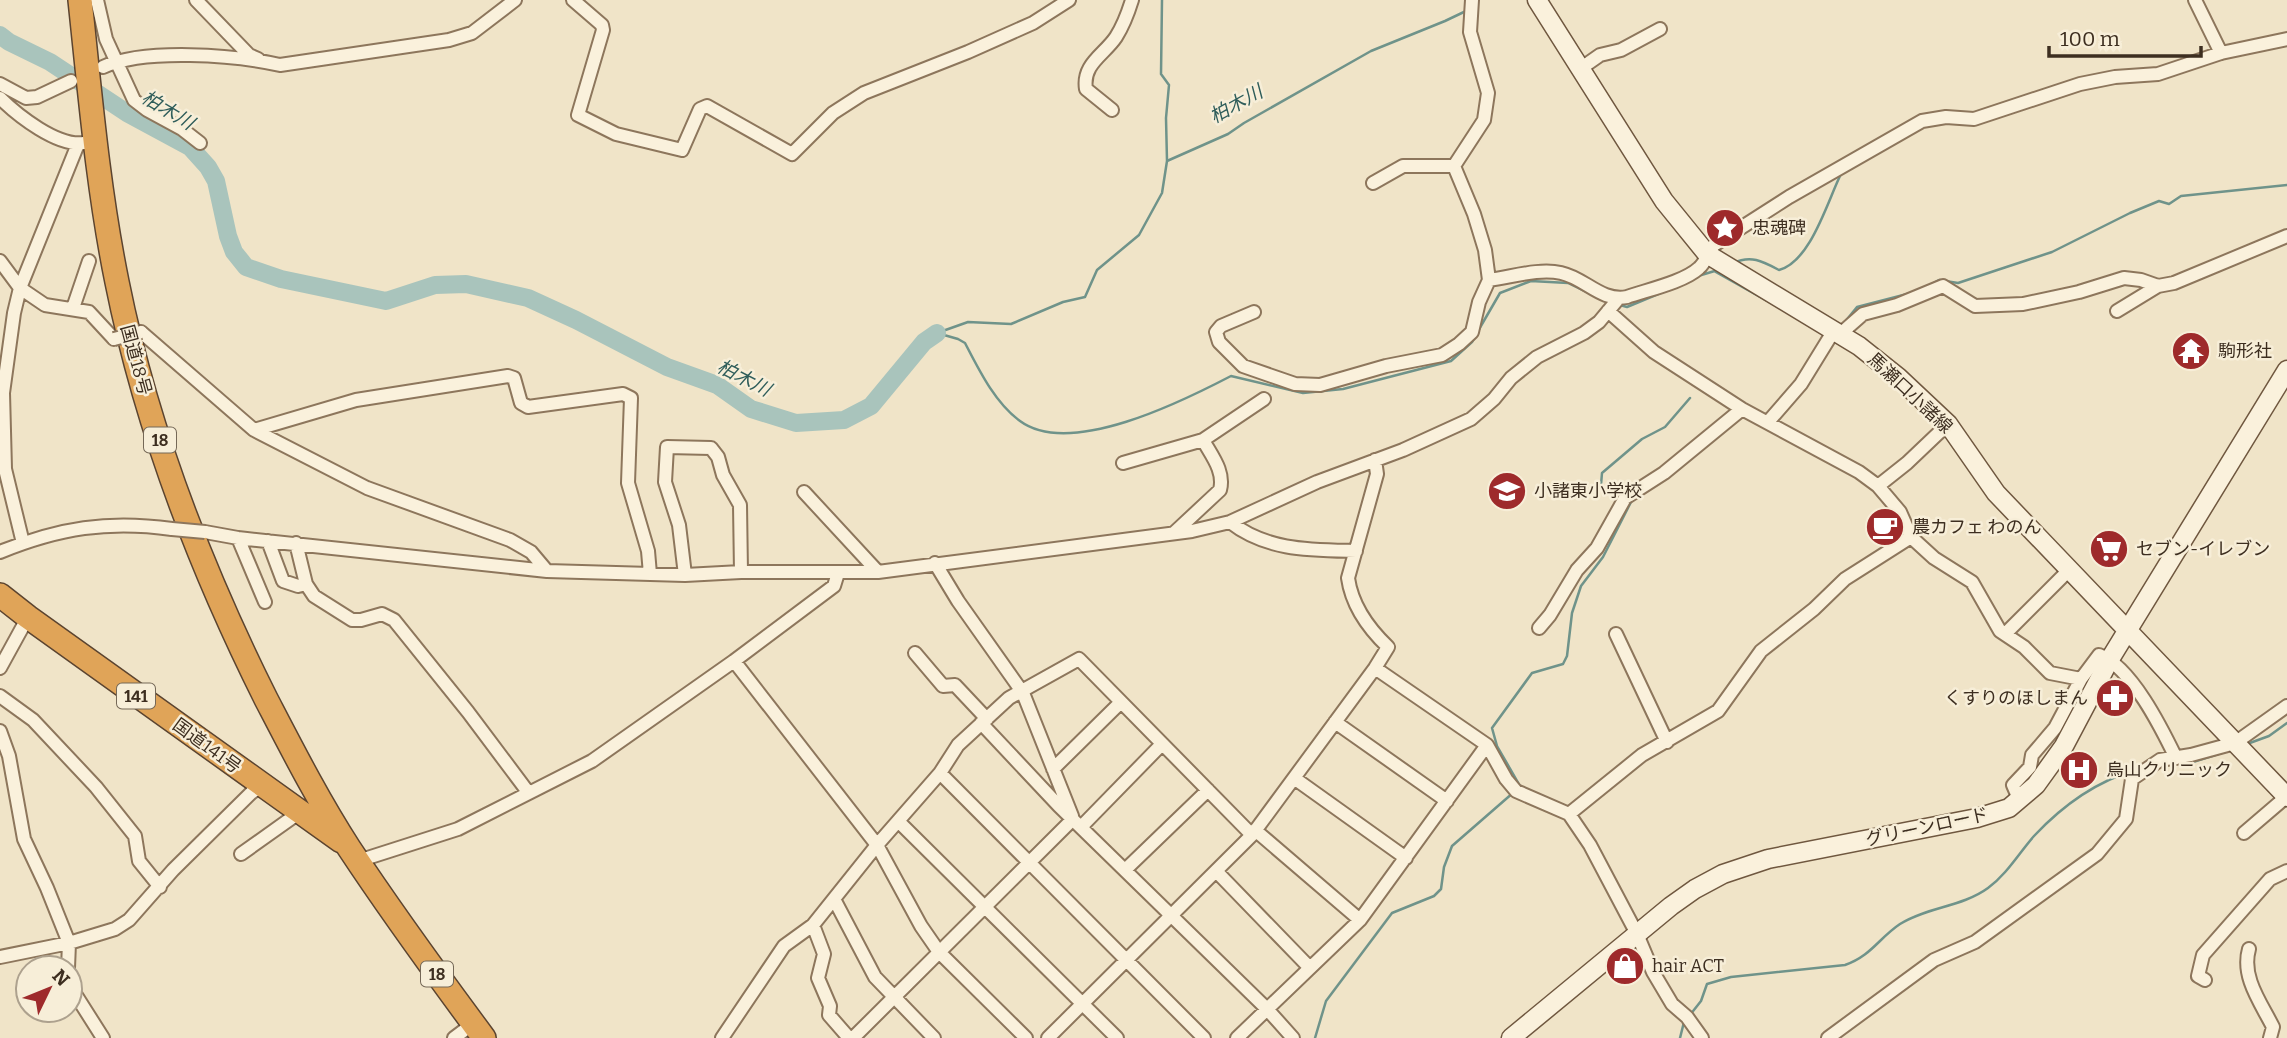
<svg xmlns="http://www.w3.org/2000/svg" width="2287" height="1038" font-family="Bitter,'Noto Sans JP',serif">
<rect width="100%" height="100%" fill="#f0e4c8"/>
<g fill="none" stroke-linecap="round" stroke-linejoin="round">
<path stroke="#6f938a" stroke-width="2.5" d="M1162,0L1161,74L1169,85L1166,118L1167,161
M1733,263C1751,255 1762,261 1779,270C1810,262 1827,203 1840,176
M1714,271L1787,312
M1698,276L1718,270
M1930,285L1939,280L1958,283L2052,252L2130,213L2159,201L2169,204L2181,196L2287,185
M1620,305L1627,307L1663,292
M1844,323L1857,307L1911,293
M1478,331L1500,293L1531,281L1568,283L1607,302
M937,333L958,339L965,343C979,370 995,403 1020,421C1070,458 1183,401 1231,376L1303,393L1343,389L1451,361L1472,342L1475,337
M937,333L968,322L1011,324L1063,302L1085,297L1097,270L1139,235L1162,193L1167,161L1228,134L1244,123L1371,51L1445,21L1466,11
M1621,499L1610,494L1601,485L1602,473L1642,439L1665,427L1690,398
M2247,744L2269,736L2287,723
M2159,766L2193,762L2228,751
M1518,788L1520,786L1497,746L1492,728L1532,673L1563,664L1567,656L1572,613L1581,586L1603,557L1631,502L1628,501
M1690,1015L1701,1001L1707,984L1731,977L1845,965C1871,956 1879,938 1900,924C1927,907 1962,907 1988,888C2007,874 2019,853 2034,836C2063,805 2095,782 2135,770
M1315,1038L1326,1001L1392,913L1434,896L1441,889L1444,867L1452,846L1514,792
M1680,1038L1684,1022"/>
<path stroke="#a9c4bc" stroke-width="18" d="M0,35L9,42L50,62L127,113L190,147L208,167L216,181L228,236L234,252L246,267L281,279L386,301L435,285L466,284L528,298L576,320L667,367L717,385L751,409L796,423L844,420L871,406L924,342L937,333"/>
<g stroke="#8d765c" stroke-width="16">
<path id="street" d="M97,0L106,39L134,100L147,110L182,129L200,143
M196,0L249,55L258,59
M573,0L602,25L603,30L578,115L616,134L682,150L700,109L707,106L792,154L833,113L864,93L968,52L1033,23L1069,0
M2195,0L2221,53
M103,67C145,48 235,55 280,65L449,40L472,33L515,0
M1580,69L1600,55L1621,50L1660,29
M0,84L26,98L37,97L71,81
M0,98C18,116 58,147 84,143
M1112,110L1086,89C1082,64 1104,55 1116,37C1123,26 1128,13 1132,0
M1373,183L1403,166H1454
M0,261L20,288L45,305L89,312L114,339
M1489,280C1512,277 1539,268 1561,273C1585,278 1601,302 1627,297C1647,290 1684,282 1699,268C1705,263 1709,252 1714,245L1789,197L1922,121L1946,117L1974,119L2080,84L2115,77L2158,74L2221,53L2287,39
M73,308L89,261
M1608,311L1654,352L1742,409L1859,472L1878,486L1900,512L1911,537L1934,558L1972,582L2000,631L2024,647L2050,673L2081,679L2099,655C2131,666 2162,729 2176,758
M2117,311L2158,286L2174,283L2287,236
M1254,312L1221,326L1216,332L1219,342L1243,366L1295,384L1320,385L1386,366L1442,355L1459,344L1472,332L1479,302L1489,280L1485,250L1474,214L1454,166L1484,120L1488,93L1470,32L1472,0
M141,332L254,430L367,488L510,540L531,552L547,571
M1838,336L1863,314L1897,305L1943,286L1975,306L2023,304L2079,292L2124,278L2141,280L2158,286
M1768,422L1801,384L1833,332
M254,430L356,400L508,376L514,378L521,403L528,407L623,394L631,398L628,483L648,551L650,574
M1123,463L1203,440L1264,399
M1878,486L1907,463L1948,424
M804,492L878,572
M1230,522C1267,551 1311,550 1356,551
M205,532L238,538L547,571L685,575L741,572H878L1192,531L1230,522L1317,482L1403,450L1471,419L1494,399L1511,378L1537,357L1584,333L1599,322L1619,298
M1175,532L1220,490C1225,471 1211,455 1203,440
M238,538L265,602
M268,541L283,581L298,586L306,584
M23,543L5,469L3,393L14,313L20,288L78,144
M296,543L306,584L314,596L352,620H361L382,614L394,620L468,712L528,792
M0,552C59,528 108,520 172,529
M935,563L958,601L1023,693L1072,816
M685,575L679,525L665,482L667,447L711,448L718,457L723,475L740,505L741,572
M1539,628L1550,615L1577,570L1597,548L1625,498L1664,473L1742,409
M1616,634L1667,742
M2005,634L2069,570
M915,653L943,686L955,685L987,719
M734,661L877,845L921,926L939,952L1026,1038
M0,668L28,617
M1375,668L1487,745L1506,779L1516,791L1569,814L1590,845L1637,934L1653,972L1672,1004L1687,1017L1702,1038
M0,696L33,720L96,787L135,836L139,861L160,887
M1335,722L1447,801
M981,723L1059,806L1267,1009L1293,1038
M0,731L9,756L24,839L47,888L69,943L68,968
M1053,769L1121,702
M940,773L1204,1038
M1294,778L1406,858
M2019,799L2013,785L2030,767L2032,755L2055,728L2081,679
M1569,814L1642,755L1718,711L1761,651L1814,609L1845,579L1911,537
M898,821L1117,1038
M1081,827L1162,744
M1255,830L1360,920
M2244,833L2286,797
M241,854L300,812
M358,861L458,829L592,761L734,661L834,586L838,573
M1125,870L1208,790
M1216,871L1310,968
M834,899L875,977L934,1038
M2249,949C2241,977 2261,1003 2273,1027L2270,1038
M0,957L69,943L115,929L129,920L173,870L251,793L261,786
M2205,980L2198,976L2203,955L2270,879L2287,871
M70,986L103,1038
M454,1038L474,1023
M722,1038L784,946L813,925
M849,1038L829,1015L830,1006L818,978L824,954L813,925L877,845L940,773L958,745L1009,698L1079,659L1252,835
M853,1038L1073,819
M1048,1038L1252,835L1375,668L1388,647C1368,628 1352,606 1348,578L1377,474L1375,460
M1237,1038L1360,920L1487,745
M1828,1038L1934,960L1975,942L2097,854L2126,819L2132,779L2160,760L2191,755L2235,743L2287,706"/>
</g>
<g stroke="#6f573f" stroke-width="21">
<path id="secondary" d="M1537,0L1664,201L1707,254L1859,346L1898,377L1948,424L1996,493L2287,797
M1511,1038L1671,906L1695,889L1723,874L1768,859L1977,818L2009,808L2036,785L2064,746L2110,659L2287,370"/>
</g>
<g stroke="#5b4430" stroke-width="26">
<path id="highway" d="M80,0C90,94 98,189 117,282C146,427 200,567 266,699C292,749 318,800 349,848C392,913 438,976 484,1038
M0,595L28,617L341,841"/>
</g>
<use href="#street" stroke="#faf1dc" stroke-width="12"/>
<use href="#secondary" stroke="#faf1dc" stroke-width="18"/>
<use href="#highway" stroke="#e0a458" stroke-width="23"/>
<g stroke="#8d765c" stroke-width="16" stroke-linecap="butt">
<path id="street-bridge" d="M114,339L141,332
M172,529L205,532"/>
</g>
<use href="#street-bridge" stroke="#faf1dc" stroke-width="12"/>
</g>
<defs>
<g id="sight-disc" transform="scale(2.0125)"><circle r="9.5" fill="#9e2a2b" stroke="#f7eed8"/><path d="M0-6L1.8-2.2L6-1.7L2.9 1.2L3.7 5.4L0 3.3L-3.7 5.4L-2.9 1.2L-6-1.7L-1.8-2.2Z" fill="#fff"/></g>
<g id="temple-disc" transform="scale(2.0125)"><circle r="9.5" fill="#9e2a2b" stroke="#f7eed8"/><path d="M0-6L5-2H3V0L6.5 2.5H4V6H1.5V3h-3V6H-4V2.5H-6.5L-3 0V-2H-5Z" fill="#fff"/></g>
<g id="school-disc" transform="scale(2.0125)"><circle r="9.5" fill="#9e2a2b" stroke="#f7eed8"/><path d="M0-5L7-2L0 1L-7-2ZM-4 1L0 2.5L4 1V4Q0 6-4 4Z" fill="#fff"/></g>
<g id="cafe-disc" transform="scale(2.0125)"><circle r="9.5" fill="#9e2a2b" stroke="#f7eed8"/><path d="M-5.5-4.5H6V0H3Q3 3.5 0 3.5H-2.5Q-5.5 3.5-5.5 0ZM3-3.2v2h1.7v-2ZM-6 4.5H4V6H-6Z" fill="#fff"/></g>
<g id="supermarket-disc" transform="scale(2.0125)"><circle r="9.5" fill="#9e2a2b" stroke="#f7eed8"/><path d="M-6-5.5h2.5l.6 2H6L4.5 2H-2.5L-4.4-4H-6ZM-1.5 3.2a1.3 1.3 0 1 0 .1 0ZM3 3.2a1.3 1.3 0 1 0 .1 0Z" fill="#fff"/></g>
<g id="pharmacy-disc" transform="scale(2.0125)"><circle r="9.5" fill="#9e2a2b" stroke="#f7eed8"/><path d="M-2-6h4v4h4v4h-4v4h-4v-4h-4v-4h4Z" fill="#fff"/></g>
<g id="hospital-disc" transform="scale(2.0125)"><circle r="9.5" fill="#9e2a2b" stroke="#f7eed8"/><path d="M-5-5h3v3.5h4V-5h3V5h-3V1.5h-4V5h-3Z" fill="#fff"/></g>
<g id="shop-disc" transform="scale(2.0125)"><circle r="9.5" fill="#9e2a2b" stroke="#f7eed8"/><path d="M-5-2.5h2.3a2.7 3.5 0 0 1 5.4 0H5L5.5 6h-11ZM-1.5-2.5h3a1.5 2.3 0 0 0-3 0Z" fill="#fff"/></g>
</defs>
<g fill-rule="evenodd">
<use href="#sight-disc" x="1725" y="228"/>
<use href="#temple-disc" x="2191" y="351"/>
<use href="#school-disc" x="1507" y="491"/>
<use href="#cafe-disc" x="1885" y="527"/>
<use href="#supermarket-disc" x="2109" y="549"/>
<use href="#pharmacy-disc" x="2115" y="698"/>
<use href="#hospital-disc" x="2079" y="770"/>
<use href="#shop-disc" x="1625" y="966"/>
</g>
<g text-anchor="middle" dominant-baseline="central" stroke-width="5" stroke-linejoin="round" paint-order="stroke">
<g fill="#f7eed8" stroke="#756857" stroke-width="2">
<rect x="144" y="427.5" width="32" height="25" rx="5"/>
<rect x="117" y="683.5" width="38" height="25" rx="5"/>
<rect x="421" y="961.5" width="32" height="25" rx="5"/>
</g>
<g font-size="16" font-weight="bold" fill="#3d2e20">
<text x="160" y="440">18</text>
<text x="136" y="696">141</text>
<text x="437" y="974">18</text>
</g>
<g font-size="18" fill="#3d2e20" stroke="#f7eed8" text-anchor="start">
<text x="1752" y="228">忠魂碑</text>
<text x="2218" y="351">駒形社</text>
<text x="1534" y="491">小諸東小学校</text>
<text x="1912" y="527">農カフェ わのん</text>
<text x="2136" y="549">セブン-イレブン</text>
<text x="2088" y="698" text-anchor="end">くすりのほしまん</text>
<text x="2106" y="770">烏山クリニック</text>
<text x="1652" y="966">hair ACT</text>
</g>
<g font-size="18" fill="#3d2e20" stroke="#f7eed8">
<text transform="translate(136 360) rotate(75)">国道18号</text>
<text transform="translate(1910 393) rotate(43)">馬瀬口小諸線</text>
<text transform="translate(207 746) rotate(36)">国道141号</text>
<text transform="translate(1927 827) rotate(-12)">グリーンロード</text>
</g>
<g font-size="19" font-style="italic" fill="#2f5d5a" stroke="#f7eed8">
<text transform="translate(1236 104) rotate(-29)">柏木川</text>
<text transform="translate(168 110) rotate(31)">柏木川</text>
<text transform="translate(744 378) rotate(27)">柏木川</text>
</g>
</g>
<g transform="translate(49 989) rotate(47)"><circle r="33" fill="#f7eed8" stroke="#ada18e" stroke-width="2"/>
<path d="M0-5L12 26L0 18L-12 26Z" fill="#9e2a2b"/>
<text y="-10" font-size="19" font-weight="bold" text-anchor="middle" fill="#3d2e20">N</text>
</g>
<path d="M2049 46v10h152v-10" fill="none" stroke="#3d2e20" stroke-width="3.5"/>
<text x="2060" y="46" font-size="21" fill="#3d2e20" stroke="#f7eed8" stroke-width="5" paint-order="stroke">100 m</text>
</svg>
